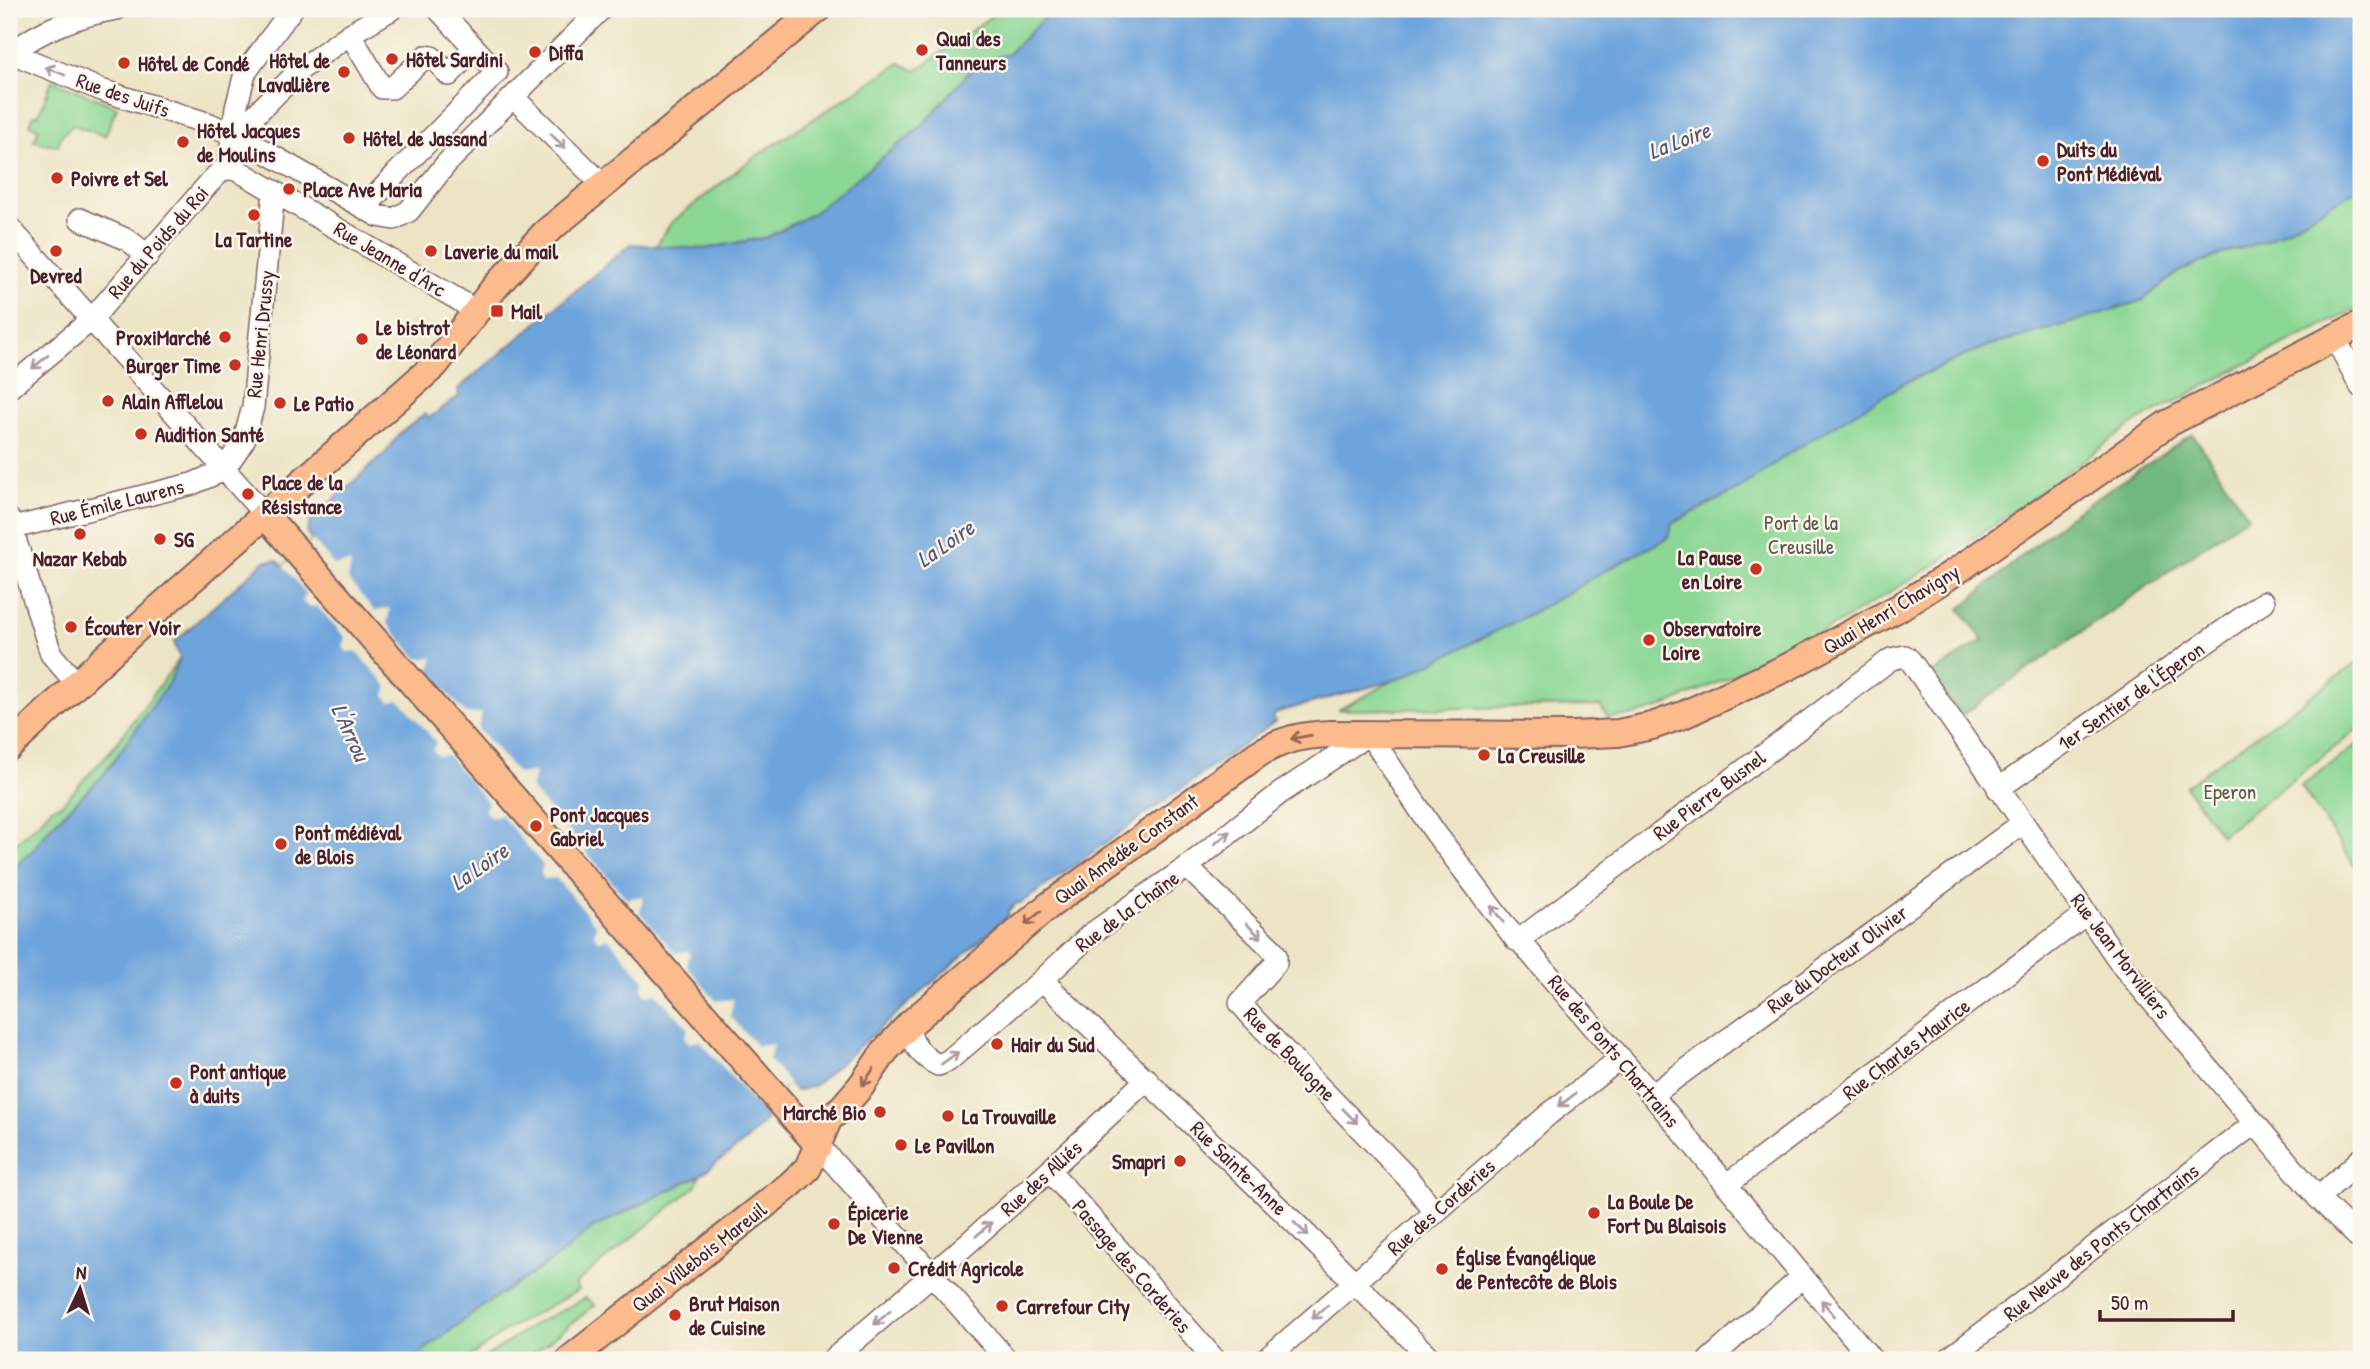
<svg xmlns="http://www.w3.org/2000/svg" width="2370" height="1369" font-family="'Patrick Hand',sans-serif">
<rect width="100%" height="100%" fill="#fbf7ec"/>
<filter id="ink" filterUnits="userSpaceOnUse"><feTurbulence type="fractalNoise" baseFrequency=".0143" numOctaves="2"/><feDisplacementMap in="SourceGraphic" scale="14" xChannelSelector="R" yChannelSelector="G"/><feConvolveMatrix kernelMatrix="1 2 1 2 8 2 1 2 1" color-interpolation-filters="sRGB"/></filter>
<filter id="wash" filterUnits="userSpaceOnUse"><feTurbulence type="fractalNoise" baseFrequency=".00686" numOctaves="4" result="noise"/><feDisplacementMap in="SourceGraphic" scale="28" xChannelSelector="R" yChannelSelector="G"/><feGaussianBlur stdDeviation="1.57" result="paint"/><feColorMatrix in="noise" values="0 0 0 0 0 0 0 0 0 0 0 0 0 0 0 0 0 1.4 0 .05"/><feComposite in="paint" operator="in"/></filter>
<g filter="url(#wash)">
<rect width="100%" height="100%" fill="#ede4c5"/>
<path fill="#8bd794" stroke="#6a7b60" stroke-width="2" d="M1001,9H1055L1008,54L978,62L922,126L812,214L768,237L704,249L656,246L671,223L753,158L900,63L916,71Z
M52,80L117,107L105,136L73,125L61,136L58,146L34,141L39,129L30,125L33,116L39,114Z
M2361,187V307L2263,355L2133,424L2003,519L1928,569L1841,622L1761,663L1662,707L1635,715L1608,718L1600,706L1338,710L1382,687L1758,447L1987,346L2067,324L2143,300L2178,272L2224,253L2268,240Z
M180,658L170,681L102,777L52,825L33,850L9,871V849L40,821L51,808L62,804L113,748Z
M2361,660V727L2221,835L2185,786Z
M2361,742V876L2301,786Z
M700,1175L695,1187L575,1284L579,1290L509,1328L466,1360H411L483,1306L556,1258L593,1228Z
M586,1298L595,1305L525,1360H481L533,1325Z"/>
<path fill="#70b87e" stroke="#5d6c54" stroke-width="2" d="M2193,434L2248,516L1961,716L1930,675L1983,640L1960,609L2069,516Z"/>
<path fill="#6ea4dc" stroke="#5c6284" stroke-width="2" d="M1053,9H2361V187L2268,240L2224,253L2178,272L2143,300L2067,324L1987,346L1906,382L1791,452L1741,488L1671,524V532L1666,539L1595,576L1570,592L1519,620L1399,679L1278,712L1273,716L1276,721L1020,904L1018,902L1007,912L1009,915L815,1085L796,1091L788,1083L759,1109L767,1119L746,1141L700,1175L593,1228L556,1258L483,1306L411,1360H9V871L33,850L52,825L102,777L170,681L180,658L174,642L265,561L277,560L283,566L312,540L307,533L310,521L386,452L400,433L425,414L429,418L459,396L458,389L631,244L704,249L768,237L812,214L922,126L978,62L1008,54Z"/>
<path fill="#ede4c5" d="M313,540L334,565L351,563L348,580L375,611L390,608L387,623L418,659L433,657L430,673L466,714L482,713L478,729L518,774L535,772L531,789L574,838L589,835L586,852L627,899L643,896L640,913L675,953L690,951L687,966L716,1001L734,999L730,1016L757,1046L773,1044L769,1060L789,1083L759,1109L700,1041L689,1043L685,1038L688,1028L656,993L647,995L642,989L645,980L608,938L599,940L594,935L596,925L556,878L544,879L541,873L543,865L501,815L490,816L485,811L488,802L447,755L438,756L433,750L436,742L400,700L390,702L385,696L388,687L356,651L347,652L343,647L346,638L317,606L308,607L302,601L306,593L283,566Z"/>
<g fill="none" stroke-linecap="round" stroke-linejoin="round">
<path stroke="#6ea4dc" stroke-width="5" d="M415,1348L428,1360"/>
</g>
</g>
<g filter="url(#ink)">
<g fill="none" stroke-linecap="round" stroke-linejoin="round">
<g stroke="#836461" stroke-width="24">
<path id="minor" d="M350,34L382,88H392L426,56L432,57L449,75L474,48
M9,52L104,91L210,124L250,143L378,216L394,219L409,211L446,164L601,9
M12,53C40,29 81,15 117,9
M513,97L603,185
M234,136L301,69L350,34L392,9
M228,168L239,171L462,302L476,313
M228,168L236,108L245,73L292,9
M367,210L372,200L396,174L497,72L438,9
M80,219L128,240L148,256
M9,227L265,515
M2335,338L2361,387
M9,388L91,320L210,182L220,172L228,168
M9,519L51,654L76,683
M9,529L192,484L224,470L244,440L253,407L274,191
M1998,789L2264,602
M1187,867L1272,949L1276,955V963L1240,1003L1254,1019L1407,1177L1436,1213
M1519,940L1883,665L1891,659L1905,656L1910,660L2124,968L2318,1198L2361,1240
M1042,980L1299,1227L1432,1360
M910,1024C908,1041 923,1058 938,1065L948,1061L1042,980L1091,934L1187,867L1279,794L1369,734L1434,831L1516,940H1519L1652,1095L1872,1360
M1652,1095L2023,823
M819,1146L1007,1360
M1050,1171L1215,1360
M1726,1185L2086,914
M2318,1198L2361,1159
M832,1360C939,1270 1045,1177 1147,1079
M1265,1360L1549,1114L1621,1058
M1709,1360L1802,1277
M1947,1360L2255,1123"/>
</g>
<g stroke="#836461" stroke-width="30">
<path id="major" d="M265,515L819,1146
M9,747L149,617L435,365L495,287L545,233L818,9
M569,1360L790,1185L808,1168L829,1118L842,1108L861,1086L885,1051L910,1024L1047,907L1258,754C1283,739 1302,735 1331,734L1572,735L1618,733L1652,726L1683,715L1788,667L1900,607L1958,570L2167,424L2361,324"/>
</g>
<use href="#minor" stroke="#fff" stroke-width="21"/>
<use href="#major" stroke="#fbbb8d" stroke-width="26"/>
</g>
<defs><path id="oneway-shaft" d="M-6 0H5M1.5-3L5.5 0L1.5 3" fill="none" stroke-width="1.6" stroke-linecap="round" stroke-linejoin="round" transform="scale(1.75)"/></defs>
<g stroke="#ae9aa0">
<use href="#oneway-shaft" transform="translate(55 71) rotate(-158)"/>
<use href="#oneway-shaft" transform="translate(558 141) rotate(44)"/>
<use href="#oneway-shaft" transform="translate(40 362) rotate(140)"/>
<use href="#oneway-shaft" transform="translate(1222 838) rotate(-39)"/>
<use href="#oneway-shaft" transform="translate(1497 914) rotate(-127)"/>
<use href="#oneway-shaft" transform="translate(1254 931) rotate(44)"/>
<use href="#oneway-shaft" transform="translate(950 1058) rotate(-36)"/>
<use href="#oneway-shaft" transform="translate(1567 1100) rotate(142)"/>
<use href="#oneway-shaft" transform="translate(1350 1116) rotate(46)"/>
<use href="#oneway-shaft" transform="translate(984 1229) rotate(-42)"/>
<use href="#oneway-shaft" transform="translate(1301 1229) rotate(44)"/>
<use href="#oneway-shaft" transform="translate(1828 1308) rotate(-130)"/>
<use href="#oneway-shaft" transform="translate(1320 1312) rotate(138)"/>
<use href="#oneway-shaft" transform="translate(882 1318) rotate(140)"/>
</g>
<g stroke="#9a6557">
<use href="#oneway-shaft" transform="translate(1301 737) rotate(170)"/>
<use href="#oneway-shaft" transform="translate(1033 918) rotate(140)"/>
<use href="#oneway-shaft" transform="translate(868 1077) rotate(124)"/>
</g>
</g>
<g fill="#c8321e" stroke="#fbf7ec" stroke-width="2.5">
<circle cx="922" cy="50" r="7"/>
<circle cx="535" cy="52" r="7"/>
<circle cx="392" cy="59" r="7"/>
<circle cx="124" cy="63" r="7"/>
<circle cx="344" cy="72" r="7"/>
<circle cx="349" cy="138" r="7"/>
<circle cx="183" cy="142" r="7"/>
<circle cx="2043" cy="161" r="7"/>
<circle cx="57" cy="178" r="7"/>
<circle cx="289" cy="189" r="7"/>
<circle cx="254" cy="215" r="7"/>
<circle cx="56" cy="251" r="7"/>
<circle cx="431" cy="251" r="7"/>
<rect x="490" y="304" width="14" height="14" rx="3.5"/>
<circle cx="225" cy="337" r="7"/>
<circle cx="362" cy="339" r="7"/>
<circle cx="235" cy="365" r="7"/>
<circle cx="108" cy="401" r="7"/>
<circle cx="280" cy="403" r="7"/>
<circle cx="141" cy="434" r="7"/>
<circle cx="248" cy="494" r="7"/>
<circle cx="80" cy="534" r="7"/>
<circle cx="160" cy="539" r="7"/>
<circle cx="1756" cy="569" r="7"/>
<circle cx="71" cy="627" r="7"/>
<circle cx="1649" cy="640" r="7"/>
<circle cx="1484" cy="755" r="7"/>
<circle cx="536" cy="826" r="7"/>
<circle cx="281" cy="844" r="7"/>
<circle cx="997" cy="1044" r="7"/>
<circle cx="176" cy="1083" r="7"/>
<circle cx="880" cy="1112" r="7"/>
<circle cx="948" cy="1116" r="7"/>
<circle cx="901" cy="1145" r="7"/>
<circle cx="1180" cy="1161" r="7"/>
<circle cx="1594" cy="1213" r="7"/>
<circle cx="834" cy="1224" r="7"/>
<circle cx="894" cy="1268" r="7"/>
<circle cx="1442" cy="1269" r="7"/>
<circle cx="1002" cy="1306" r="7"/>
<circle cx="675" cy="1315" r="7"/>
</g>
<g text-anchor="middle" dominant-baseline="central" stroke-width="5" stroke-linejoin="round" paint-order="stroke">
<g font-size="21" font-weight="bold" fill="#4a1f2b" stroke="#fbf7ec" text-anchor="start">
<text x="936" y="38">Quai des<tspan x="936" dy="24">Tanneurs</tspan></text>
<text x="549" y="52">Diffa</text>
<text x="406" y="59">Hôtel Sardini</text>
<text x="330" y="60" text-anchor="end">Hôtel de<tspan x="330" dy="24">Lavallière</tspan></text>
<text x="138" y="63">Hôtel de Condé</text>
<text x="197" y="130">Hôtel Jacques<tspan x="197" dy="24">de Moulins</tspan></text>
<text x="363" y="138">Hôtel de Jassand</text>
<text x="2057" y="149">Duits du<tspan x="2057" dy="24">Pont Médiéval</tspan></text>
<text x="71" y="178">Poivre et Sel</text>
<text x="303" y="189">Place Ave Maria</text>
<text x="254" y="239" text-anchor="middle">La Tartine</text>
<text x="445" y="251">Laverie du mail</text>
<text x="56" y="275" text-anchor="middle">Devred</text>
<text x="511" y="311">Mail</text>
<text x="376" y="327">Le bistrot<tspan x="376" dy="24">de Léonard</tspan></text>
<text x="211" y="337" text-anchor="end">ProxiMarché</text>
<text x="221" y="365" text-anchor="end">Burger Time</text>
<text x="122" y="401">Alain Afflelou</text>
<text x="294" y="403">Le Patio</text>
<text x="155" y="434">Audition Santé</text>
<text x="262" y="482">Place de la<tspan x="262" dy="24">Résistance</tspan></text>
<text x="174" y="539">SG</text>
<text x="1742" y="557" text-anchor="end">La Pause<tspan x="1742" dy="24">en Loire</tspan></text>
<text x="80" y="558" text-anchor="middle">Nazar Kebab</text>
<text x="85" y="627">Écouter Voir</text>
<text x="1663" y="628">Observatoire<tspan x="1663" dy="24">Loire</tspan></text>
<text x="1498" y="755">La Creusille</text>
<text x="550" y="814">Pont Jacques<tspan x="550" dy="24">Gabriel</tspan></text>
<text x="295" y="832">Pont médiéval<tspan x="295" dy="24">de Blois</tspan></text>
<text x="1011" y="1044">Hair du Sud</text>
<text x="190" y="1071">Pont antique<tspan x="190" dy="24">à duits</tspan></text>
<text x="866" y="1112" text-anchor="end">Marché Bio</text>
<text x="962" y="1116">La Trouvaille</text>
<text x="915" y="1145">Le Pavillon</text>
<text x="1166" y="1161" text-anchor="end">Smapri</text>
<text x="1608" y="1201">La Boule De<tspan x="1608" dy="24">Fort Du Blaisois</tspan></text>
<text x="848" y="1212">Épicerie<tspan x="848" dy="24">De Vienne</tspan></text>
<text x="1456" y="1257">Église Évangélique<tspan x="1456" dy="24">de Pentecôte de Blois</tspan></text>
<text x="908" y="1268">Crédit Agricole</text>
<text x="689" y="1303">Brut Maison<tspan x="689" dy="24">de Cuisine</tspan></text>
<text x="1016" y="1306">Carrefour City</text>
</g>
<g font-size="21" fill="#4a1f2b" stroke="#fbf7ec">
<text transform="translate(123 95) rotate(19)">Rue des Juifs</text>
<text transform="translate(158 242) rotate(-49)">Rue du Poids du Roi</text>
<text transform="translate(390 259) rotate(31)">Rue Jeanne d'Arc</text>
<text transform="translate(260 334) rotate(-84)">Rue Henri Drussy</text>
<text transform="translate(117 502) rotate(-14)">Rue Émile Laurens</text>
<text transform="translate(1891 609) rotate(-31)">Quai Henri Chavigny</text>
<text transform="translate(2131 696) rotate(-35)">1er Sentier de l'Éperon</text>
<text transform="translate(1709 795) rotate(-37)">Rue Pierre Busnel</text>
<text transform="translate(1126 849) rotate(-36)">Quai Amédée Constant</text>
<text transform="translate(1127 911) rotate(-36)">Rue de la Chaîne</text>
<text transform="translate(2121 956) rotate(53)">Rue Jean Morvilliers</text>
<text transform="translate(1837 959) rotate(-36)">Rue du Docteur Olivier</text>
<text transform="translate(1906 1049) rotate(-37)">Rue Charles Maurice</text>
<text transform="translate(1614 1051) rotate(50)">Rue des Ponts Chartrains</text>
<text transform="translate(1290 1054) rotate(46)">Rue de Boulogne</text>
<text transform="translate(1239 1168) rotate(44)">Rue Sainte-Anne</text>
<text transform="translate(1041 1178) rotate(-42)">Rue des Alliés</text>
<text transform="translate(1441 1207) rotate(-41)">Rue des Corderies</text>
<text transform="translate(2101 1242) rotate(-38)">Rue Neuve des Ponts Chartrains</text>
<text transform="translate(699 1257) rotate(-38)">Quai Villebois Mareuil</text>
<text transform="translate(1132 1266) rotate(49)">Passage des Corderies</text>
</g>
<g font-size="21" fill="#5e564a" stroke="#fbf7ec">
<text x="1801" y="522">Port de la<tspan x="1801" dy="24">Creusille</tspan></text>
<text x="2230" y="791">Eperon</text>
</g>
<g font-size="23" font-style="italic" fill="#585472" stroke="#fbf7ec">
<text transform="translate(1679 140) rotate(-21)">La Loire</text>
<text transform="translate(945 543) rotate(-35)">La Loire</text>
<text transform="translate(351 732) rotate(65)">L'Arrou</text>
<text transform="translate(479 866) rotate(-35)">La Loire</text>
</g>
</g>
<rect width="2370" height="1369" fill="none" stroke="#fbf7ec" stroke-width="35"/>
<g transform="translate(80 1289) rotate(4)" stroke="#fbf7ec" stroke-width="5" paint-order="stroke">
<path d="M0-5L12 26L0 18L-12 26Z" fill="#4a1f2b"/>
<text y="-10" font-size="19" font-weight="bold" text-anchor="middle" fill="#4a1f2b">N</text>
</g>
<path d="M2100 1310v10h133v-10" fill="none" stroke="#4a1f2b" stroke-width="3.5"/>
<text x="2111" y="1310" font-size="21" fill="#4a1f2b" stroke="#fbf7ec" stroke-width="5" paint-order="stroke">50 m</text>
</svg>
